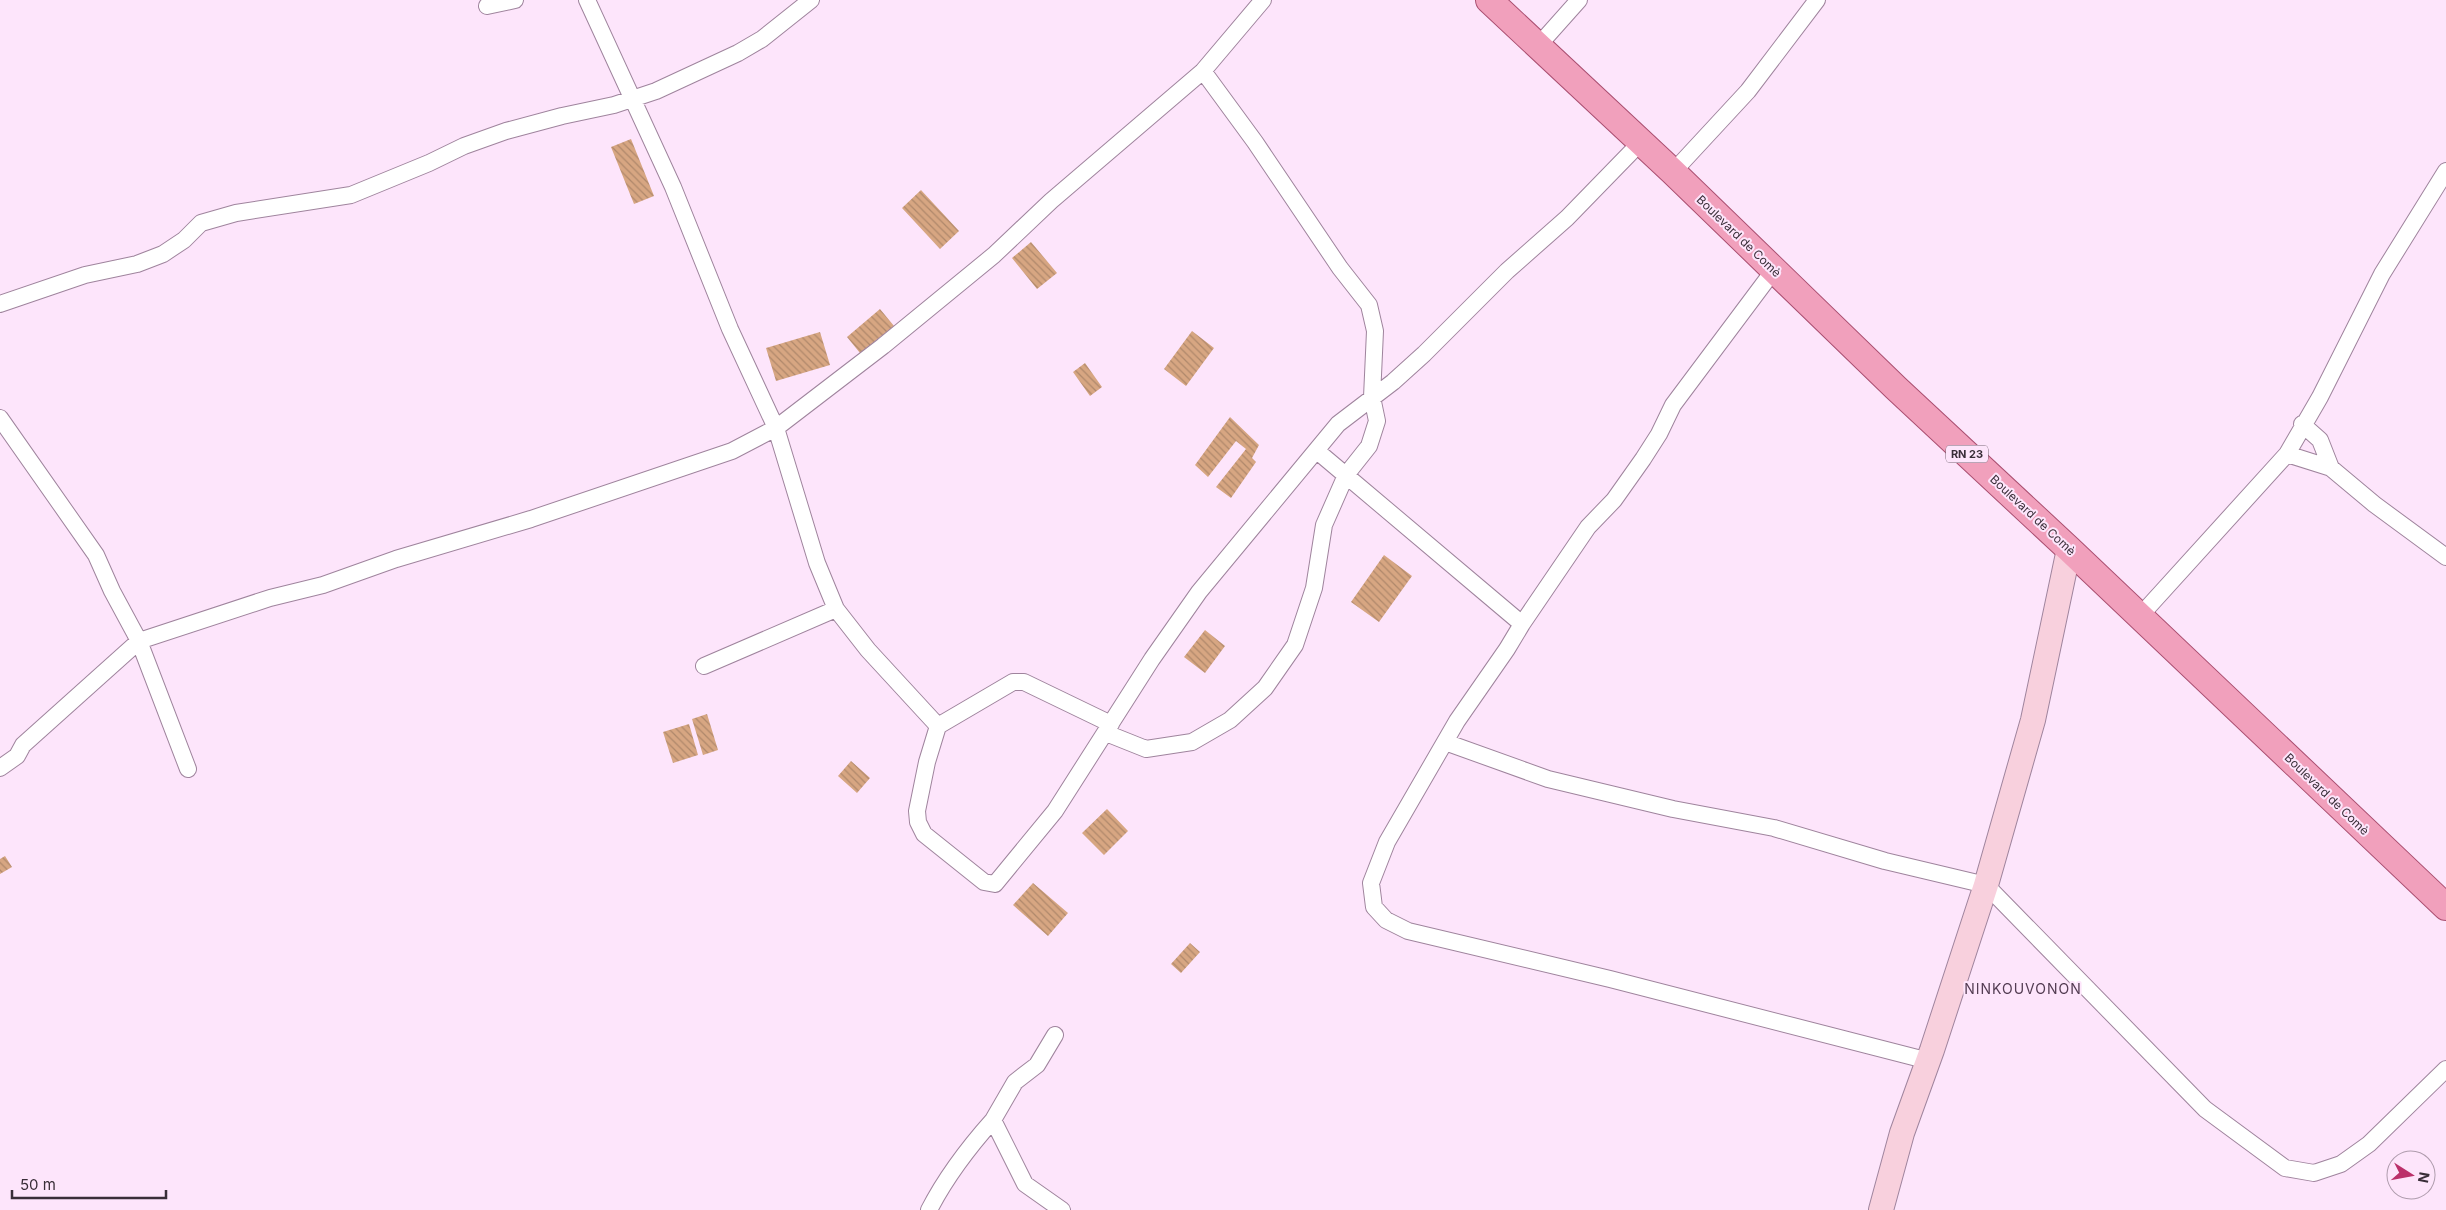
<svg xmlns="http://www.w3.org/2000/svg" width="2446" height="1210" font-family="Inter,sans-serif">
<defs>
<pattern id="building-back-hatch" width="6" height="6" patternUnits="userSpaceOnUse" patternTransform="scale(1.25)"><rect width="6" height="6" fill="#d7a682"/><path d="M-1 5l2 2M0 0l6 6M5-1l2 2" fill="none" stroke="#af886b"/></pattern>
</defs>
<rect width="100%" height="100%" fill="#fde5fb"/>
<path fill="url(#building-back-hatch)" d="M631,139L654,196L634,204L611,147Z
M921,190L959,231L940,249L902,208Z
M1031,242L1057,273L1037,289L1012,258Z
M880,309L894,326L860,353L847,337Z
M1192,331L1214,348L1186,386L1164,369Z
M820,332L830,365L776,381L766,348Z
M1085,363L1102,387L1090,396L1073,372Z
M1230,417L1259,445L1252,458L1256,462L1231,498L1216,487L1246,449L1236,441L1208,477L1195,465Z
M1384,555L1412,576L1379,622L1351,602Z
M1205,630L1225,646L1205,673L1184,657Z
M707,714L718,750L703,755L692,719Z
M689,724L698,755L673,763L663,732Z
M851,761L870,778L857,793L838,776Z
M1107,809L1128,831L1104,855L1082,833Z
M5,856L12,867L0,874V859Z
M1033,883L1068,913L1048,936L1013,905Z
M1190,943L1200,952L1181,973L1171,964Z"/>
<g fill="none" stroke-linecap="round" stroke-linejoin="round">
<g stroke="#9f849d" stroke-width="18">
<path id="street" d="M587,0L673,187L730,329L776,428L817,563L836,609L868,650L938,726
M487,6L515,0
M1538,46L1579,0
M1673,172L1748,91L1817,0
M1774,270L1673,405L1659,434L1643,459L1614,500L1588,527L1522,624L1507,649L1457,721L1387,842L1371,883L1374,907L1386,920L1408,931L1610,979L1929,1061
M0,304L85,275L137,264L163,254L184,240L201,223L236,213L351,195L429,163L464,146L506,131L562,116L614,105L656,91L738,53L762,39L811,0
M0,418L96,555L112,591L139,641L188,769
M2302,424L2320,440L2331,468L2374,504L2446,557
M1317,451L1522,624
M2287,454L2320,397L2382,274L2446,171
M2140,616L2287,454L2331,468
M704,666L836,609
M1111,724L1024,682H1013L938,726L927,762L917,811L918,822L924,834L984,882L995,884L1055,811L1152,659L1199,592L1338,424L1393,382L1424,354L1507,271L1567,218L1640,143
M1106,733L1146,749L1192,742L1230,720L1265,688L1295,645L1314,588L1324,525L1346,475L1369,446L1377,421L1372,397L1375,331L1369,305L1340,268L1255,142L1203,71
M1445,742L1548,779L1673,809L1774,828L1885,861L1986,885L2205,1109L2285,1168L2314,1173L2341,1164L2369,1144L2446,1069
M0,768L17,756L23,745L139,641L270,598L323,585L396,559L531,519L732,451L776,428L883,346L994,255L1051,201L1203,71L1263,0
M993,1120L1015,1082L1037,1065L1055,1035
M929,1210C946,1177 968,1148 993,1120L1025,1184L1062,1210"/>
</g>
<g stroke="#9f849d" stroke-width="26">
<path id="secondary" d="M1881,1210L1902,1133L1932,1050L1986,885L2033,720L2069,549"/>
</g>
<g stroke="#aa4f71" stroke-width="28">
<path id="primary" d="M1489,0L1673,172L1896,388L2069,549L2446,907"/>
</g>
<use href="#street" stroke="#fff" stroke-width="16"/>
<use href="#secondary" stroke="#f8d0dd" stroke-width="24"/>
<use href="#primary" stroke="#f1a0bc" stroke-width="26"/>
</g>
<g text-anchor="middle" dominant-baseline="central" stroke-width="4" stroke-linejoin="round" paint-order="stroke">
<rect fill="#fde5fb" stroke="#746572" stroke-width="1" x="1946" y="445.5" width="42" height="17" rx="4"/>
<g font-size="11" font-weight="bold" fill="#392e38">
<text x="1967" y="454">RN 23</text>
</g>
<g font-size="12" fill="#392e38" stroke="#fde5fb">
<text transform="translate(1739 236) rotate(44)">Boulevard de Comè</text>
<text transform="translate(2033 515) rotate(43)">Boulevard de Comè</text>
<text transform="translate(2327 794) rotate(44)">Boulevard de Comè</text>
</g>
<g font-size="14" letter-spacing="1" fill="#543d53" stroke="#fde5fb">
<text x="2023" y="988">NINKOUVONON</text>
</g>
</g>
<g transform="translate(2411 1175) rotate(101)"><circle r="24" fill="#fde5fb" stroke="#af9cad"/>
<path d="M0-4L9 19L0 12L-9 19Z" fill="#bb306a"/>
<text y="-8" font-size="14" font-weight="bold" text-anchor="middle" fill="#392e38">N</text>
</g>
<path d="M12 1190v8h154v-8" fill="none" stroke="#392e38" stroke-width="2.5"/>
<text x="20" y="1190" font-size="15" fill="#392e38" stroke="#fde5fb" stroke-width="4" paint-order="stroke">50 m</text>
</svg>
